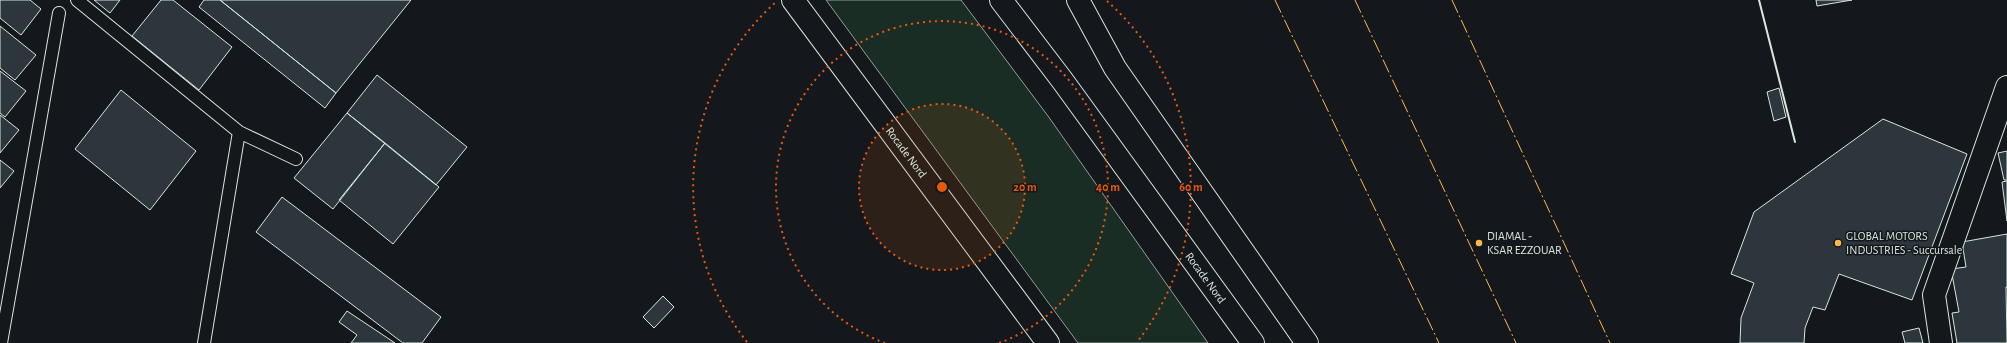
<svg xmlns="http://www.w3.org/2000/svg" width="2007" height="343" font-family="'Alegreya Sans',sans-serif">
<rect width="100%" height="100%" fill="#14181c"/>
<path fill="#1a2d24" stroke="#939e99" d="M826,0H961L1048,116L1208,343H1078Z"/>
<path fill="#2c363c" stroke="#d8e6dc" d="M0,0H30L41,9L21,35L0,18Z
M94,0H120L110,13Z
M161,0H173L232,47L199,90L132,36Z
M204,0H220L336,93L325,108L199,7Z
M220,0H411L336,93Z
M1816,0H1852L1817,6Z
M0,26L36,55L15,80L0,68Z
M0,71L26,91L5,117L0,113Z
M377,75L467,147L436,185L347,113Z
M1779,88L1786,117L1774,121L1767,92Z
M121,90L196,151L150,210L75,149Z
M347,113L385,143L333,209L294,178Z
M0,115L19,130L0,153Z
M1883,119L1967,154L1912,300L1839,274L1825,310L1813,307L1805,328L1804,343H1740L1741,318L1754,283L1731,274L1754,212Z
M385,143L439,187L393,244L339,200Z
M2007,151V180H2004L1998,153Z
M0,160L14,171L0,188Z
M2007,181V221L2002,182Z
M282,197L441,317L422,343H403L256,232Z
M2007,234V287H2006L2007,343H1957L1952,313L1959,312L1951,269L1966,267L1962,242Z
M663,296L674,307L654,328L643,317Z
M347,311L395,343H351L357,335L339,322Z
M1919,328L1923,343H1905L1902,332Z"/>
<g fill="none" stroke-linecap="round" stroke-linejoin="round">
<g stroke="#d8e6dc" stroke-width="14">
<path id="lane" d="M77,0L239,132L296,159
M1,343L59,13
M204,343L239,132"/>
</g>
<g stroke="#d8e6dc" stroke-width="24">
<path id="street" d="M1078,0L1115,68L1307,343
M1941,343L1934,295L2007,87"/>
</g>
<g stroke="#d8e6dc" stroke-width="24">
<g id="highway">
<path id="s1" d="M793,0L1048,343"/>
<path id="s2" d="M1001,0L1062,80L1253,343"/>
</g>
</g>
<use href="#lane" stroke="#14181c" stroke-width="12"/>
<use href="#street" stroke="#14181c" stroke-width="22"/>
<use href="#highway" stroke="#14181c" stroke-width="22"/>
<path stroke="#d8e6dc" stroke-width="2" d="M1759,0L1795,142"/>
<path stroke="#ffb74d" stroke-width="1" stroke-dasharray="14 3 2 3" stroke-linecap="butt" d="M1275,0L1439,343
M1355,0L1516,343
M1452,0L1610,343"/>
</g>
<circle cx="942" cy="187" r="83" fill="#e8590c" fill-opacity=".12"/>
<g fill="none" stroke="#e8590c" stroke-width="2" stroke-dasharray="2 4">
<circle cx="942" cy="187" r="83"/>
<path d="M885 343A166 166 0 1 1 999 343"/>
<path d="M747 342A249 249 0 0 1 777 1M1107 1A249 249 0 0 1 1137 342"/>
</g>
<g fill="#ffb74d" stroke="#14181c" stroke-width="1.5">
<circle cx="1479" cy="243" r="4"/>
<circle cx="1838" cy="243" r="4"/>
</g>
<g text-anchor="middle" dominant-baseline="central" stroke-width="3" stroke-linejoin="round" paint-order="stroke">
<g font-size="12" fill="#d8e6dc" stroke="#14181c">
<text stroke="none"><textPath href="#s1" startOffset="190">Rocade Nord</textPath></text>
<text stroke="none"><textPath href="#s2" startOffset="345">Rocade Nord</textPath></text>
</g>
<g font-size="12" fill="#d8e6dc" stroke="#14181c" text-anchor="start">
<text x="1487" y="236">DIAMAL -<tspan x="1487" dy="14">KSAR EZZOUAR</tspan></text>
<text x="1846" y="236">GLOBAL MOTORS<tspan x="1846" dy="14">INDUSTRIES - Succursale</tspan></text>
</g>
</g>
<circle cx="942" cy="187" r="6" fill="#e8590c" stroke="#14181c" stroke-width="2"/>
<g font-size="12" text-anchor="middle" font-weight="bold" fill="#e8590c" stroke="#14181c" stroke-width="3" stroke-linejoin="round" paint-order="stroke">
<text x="1025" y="191">20 m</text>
<text x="1108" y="191">40 m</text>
<text x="1191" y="191">60 m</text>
</g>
</svg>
